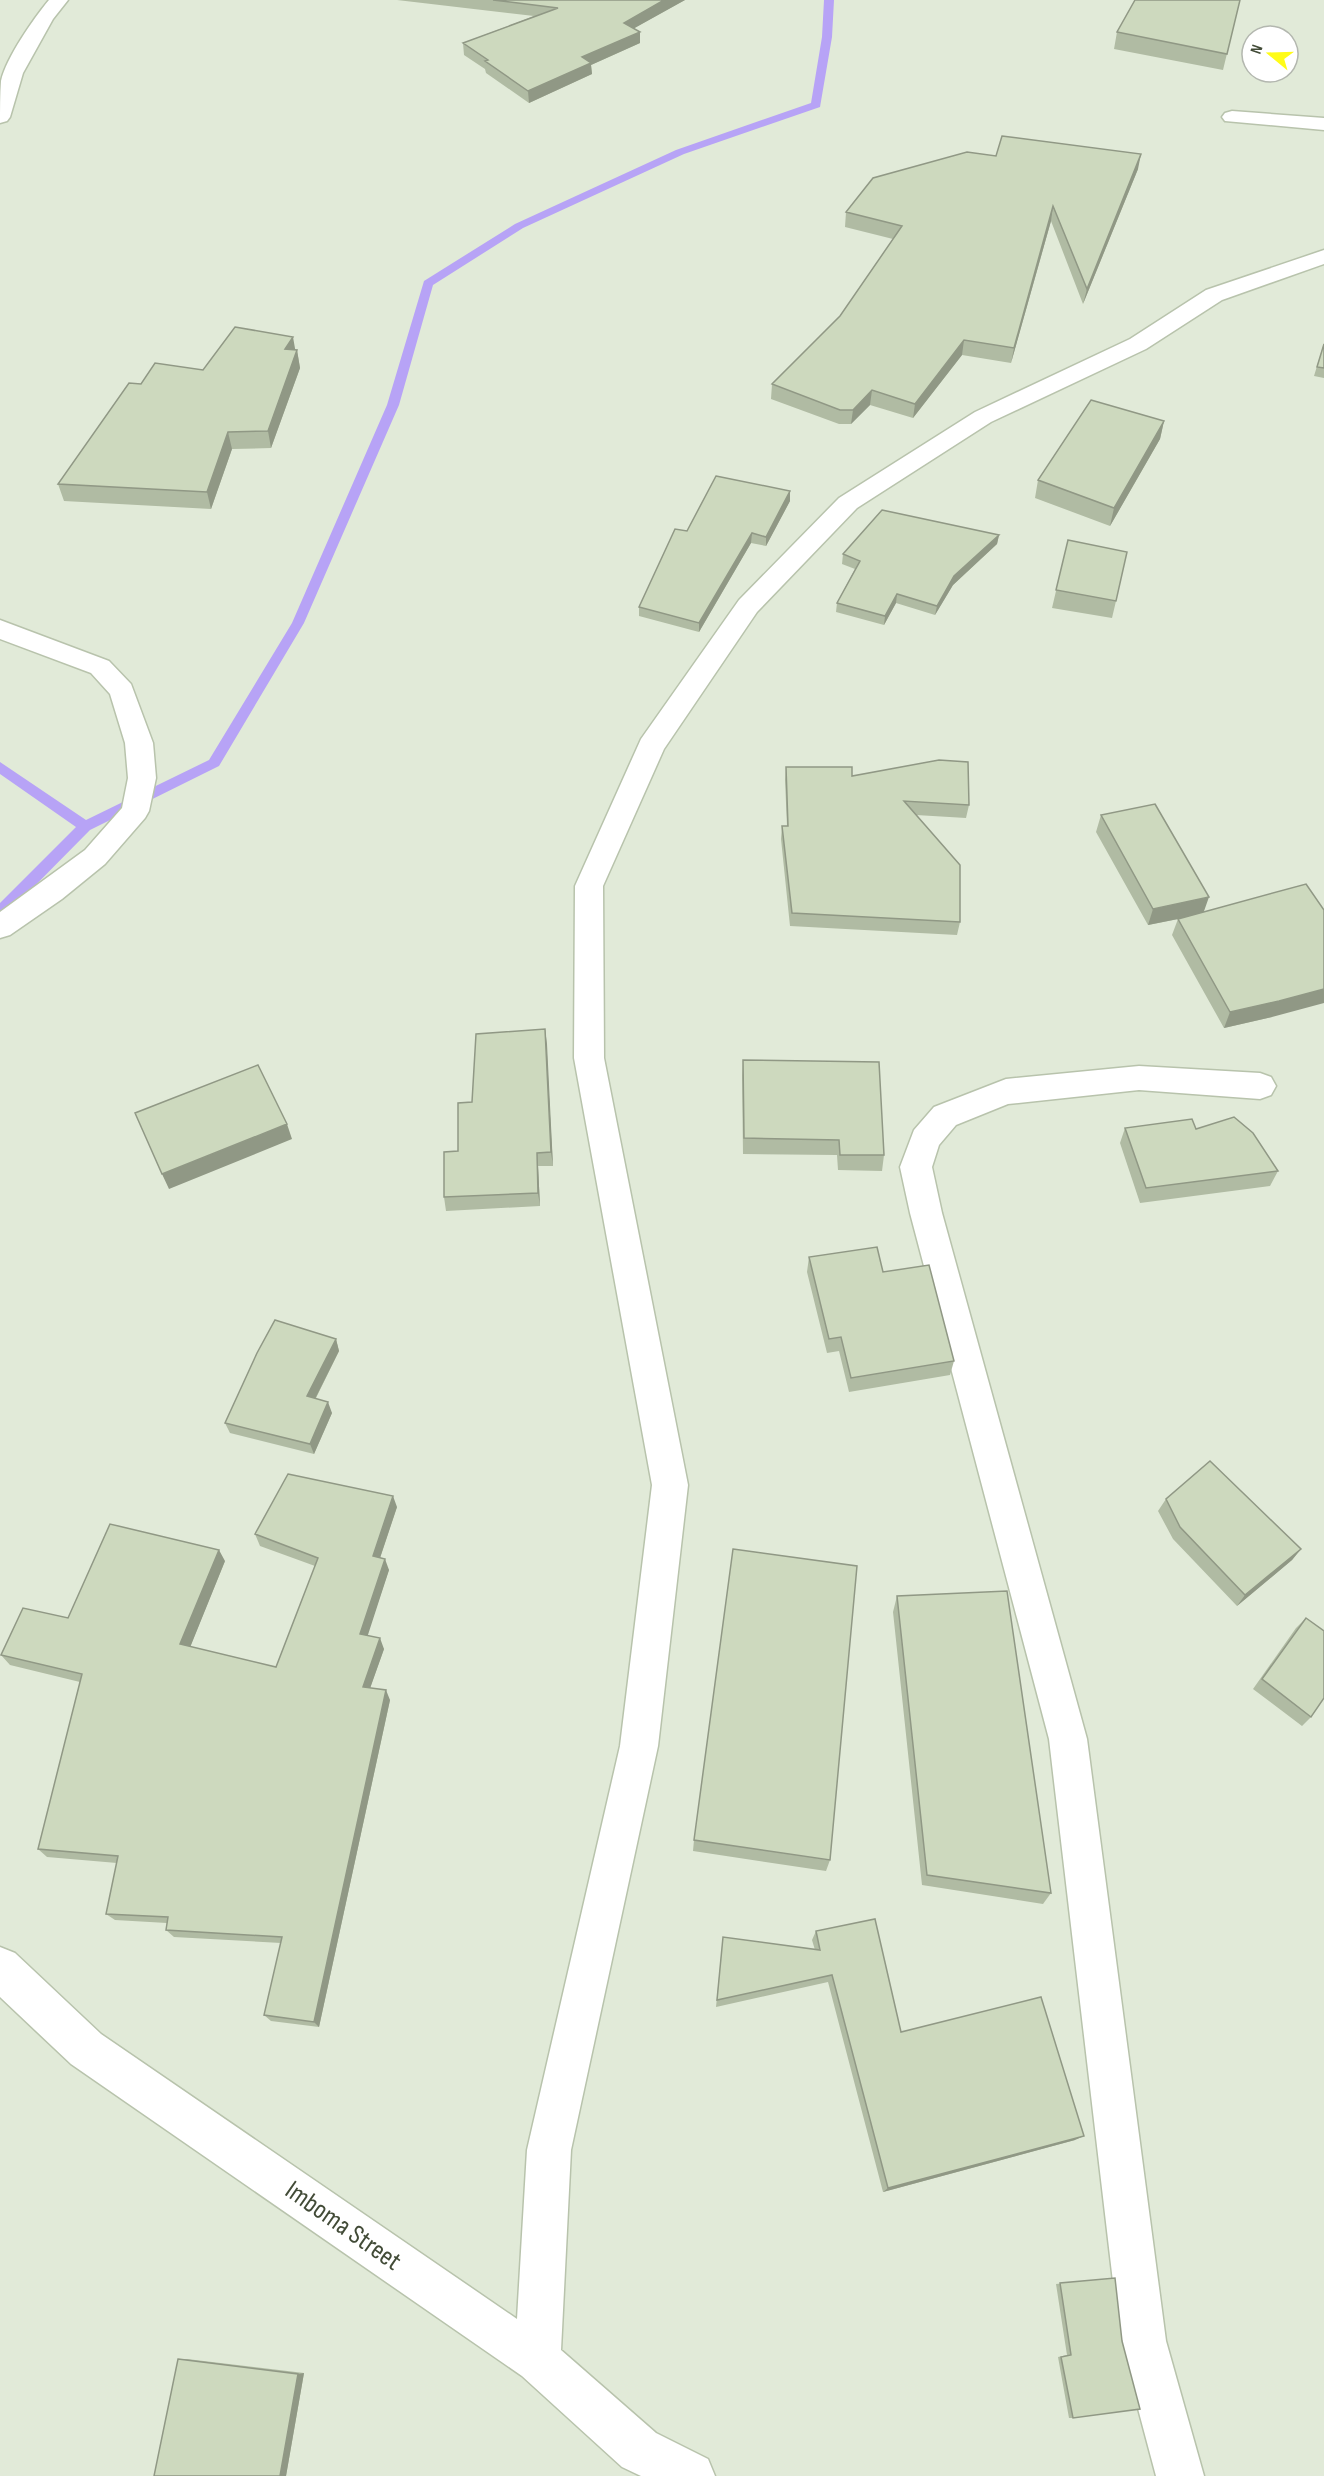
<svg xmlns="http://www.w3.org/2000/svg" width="1324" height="2476" font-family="'Sofia Sans Condensed',sans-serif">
<rect width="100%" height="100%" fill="#f0f6ea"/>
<path fill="#e1ead8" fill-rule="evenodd" d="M0,0H1324V2476H0ZM1252,36H1288V72H1252Z"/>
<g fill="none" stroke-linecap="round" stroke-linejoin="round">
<path fill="#b7a3f6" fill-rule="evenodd" d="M824,0H834L832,37L820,107L684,154L523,228L433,285L399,405L304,623L219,766L90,830L5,916L0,917V903L76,827L0,774V762L86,820L209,760L292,623L387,405L424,281L515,224L676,150L811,103L822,37Z"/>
<g stroke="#b8c3ac" stroke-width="3">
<path id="minor" d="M49,0H68L53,19L23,73L10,117L7,121L0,123C0,110 0,94 1,81C6,58 34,18 49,0Z
M1232,111L1324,118V130L1225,121L1222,117L1225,113Z
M1324,250V264L1222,300L1146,349L991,422L857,508L757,612L664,749L603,886L604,1058L688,1485L658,1746L571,2150L561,2350L656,2433L708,2459L715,2476H641L622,2467L522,2376L71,2064L0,1997V1947L15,1953L101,2034L517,2319L527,2150L620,1746L652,1485L574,1058L575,886L641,739L739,600L839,498L975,412L1130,339L1206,290Z
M0,620L109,661L131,684L153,743L156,778L149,811L145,818L105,864L62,899L10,935L0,938V912L85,850L122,808L128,778L125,743L110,694L91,673L0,639Z
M1139,1066L1260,1073L1271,1077L1276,1086L1271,1095L1260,1099L1139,1090L1008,1104L956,1125L939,1145L932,1167L942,1213L1087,1739L1166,2341L1204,2476H1156L1120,2341L1049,1739L910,1213L900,1167L914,1130L934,1107L1006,1079Z"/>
</g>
<use href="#minor" fill="#fff" fill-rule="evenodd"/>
</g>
<path fill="#b0bba3" d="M397,0H685L634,28L640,43L591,65L592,74L529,103L486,73L485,69L464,55L463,43L534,16Z
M1240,0L1223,70L1114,49L1117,32Z
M996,156L1138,169L1083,304L1051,221L1011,363L962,355L913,418L870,405L851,424H839L771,399L772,384L840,316L893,239L845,227L846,212Z
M1324,343V378L1314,376Z
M295,350H297L300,368L271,448L232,449L211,509L64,501L58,484L141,384Z
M1164,421L1160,439L1110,526L1035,498L1038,480Z
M790,491V501L766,546L751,543L699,632L639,616V607L687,531Z
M999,535L997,544L953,585L935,615L896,603L884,625L836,612L837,603L855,569L842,564L843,554Z
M1068,540L1116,601L1112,618L1052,608Z
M786,767L852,776L969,805L966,818L916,815L960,922L957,935L790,926L781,839L782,826H787L785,780Z
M1101,815L1204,912L1272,1017L1224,1028L1172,935L1178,919L1148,925L1096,832Z
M545,1029L553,1166H538L540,1206L446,1211L444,1197L472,1102Z
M743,1060L884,1155L882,1171L838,1170L837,1155L743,1154L742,1076Z
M1125,1128L1196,1129L1278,1171L1270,1186L1140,1203L1120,1143Z
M809,1257L883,1272L954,1361L950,1375L849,1392L839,1351L827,1353L807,1272Z
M336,1339L339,1351L316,1398L332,1413L314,1454L230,1433L225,1423Z
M1166,1499L1301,1549L1292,1560L1237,1606L1173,1539L1158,1511Z
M397,1507L380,1558L389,1570L367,1635L384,1649L370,1688L390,1700L319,2027L271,2021L264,2015L281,1943L174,1937L166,1930L167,1923L115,1920L106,1914L117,1863L47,1857L38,1849L80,1682L10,1665L1,1655L68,1618L225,1561L190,1647L276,1667L315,1566L260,1546L255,1534Z
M897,1596L1051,1893L1043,1904L922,1885L893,1612Z
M1306,1618L1311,1717L1302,1726L1253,1689L1296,1628Z
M694,1840L830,1860L826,1871L693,1851Z
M816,1931L901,2032L1075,2140L883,2192L828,1982L716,2007L722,1946L815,1950L812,1940Z
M1115,2278L1073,2418H1069L1058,2357L1067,2355L1056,2284Z
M178,2359H187L304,2373L286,2476H154Z"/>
<path fill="#909885" d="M664,0H685L624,34V23Z
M640,32V43L591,65L592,74L529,103L528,91L582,57Z
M1141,154L1138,169L1083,304L1087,289Z
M1053,206L1051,221L1011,363L1014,348Z
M293,337L296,354L297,350L300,368L271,448L268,431L285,349Z
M964,340L962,355L913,418L915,404Z
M872,390L870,405L851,424L853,410Z
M1164,421L1160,439L1110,526L1114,508Z
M228,432L232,449L211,509L207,492Z
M790,491V501L766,546V537Z
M752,533L751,543L699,632V623Z
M999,535L997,544L953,585L935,615L937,606L954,576Z
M897,594L896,603L884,625L885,616Z
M1209,897L1203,914L1148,925L1153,909Z
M1324,989V1003L1272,1017L1224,1028L1230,1012Z
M545,1029L547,1044L553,1166L551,1152Z
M287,1124L292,1139L169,1189L162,1174Z
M537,1153L538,1166L540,1206L538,1193Z
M336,1339L339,1351L311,1407L307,1396Z
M328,1402L332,1413L314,1454L310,1444Z
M393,1496L397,1507L377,1567L373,1556Z
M1301,1549L1292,1560L1237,1606L1245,1595Z
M219,1550L225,1561L187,1655L180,1644Z
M385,1559L389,1570L365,1644L360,1634Z
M380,1638L384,1649L367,1697L363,1687Z
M386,1690L390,1700L319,2027L314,2022Z
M1084,2136L1075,2140L883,2192L888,2188Z
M304,2373L286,2476H280L298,2374Z"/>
<path fill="#cdd9be" stroke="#909885" stroke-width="1.5" d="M493,0H664L624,23L640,32L582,57L591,63L528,91L485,61L488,60L463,43L558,8Z
M1135,0H1240L1227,54L1117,32Z
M1002,136L1141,154L1087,289L1053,206L1014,348L964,340L915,404L872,390L853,410H840L772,384L840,316L902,226L846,212L873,178L967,152L996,156Z
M235,327L293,337L285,349L297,350L268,431L228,432L207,492L58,484L129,383L141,384L155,363L203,370Z
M1324,344V368L1317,367Z
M1091,400L1164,421L1114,508L1038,480Z
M716,476L790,491L766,537L752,533L699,623L639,607L675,529L687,531Z
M882,510L999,535L954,576L937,606L897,594L885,616L837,603L860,561L843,554Z
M1068,540L1127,552L1116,601L1056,590Z
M939,760L968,762L969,805L904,801L960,865V922L792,913L782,826H788L786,767H852V776Z
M1155,804L1209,897L1153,909L1101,815Z
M1306,884L1324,910V989L1279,1001L1230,1012L1178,919Z
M545,1029L551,1152L537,1153L538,1193L444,1197V1152L458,1151V1103L472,1102L476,1034Z
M743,1060L879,1062L884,1155H840L839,1140L744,1138Z
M258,1065L287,1124L162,1174L135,1113Z
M1234,1117L1253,1133L1278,1171L1146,1188L1125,1128L1192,1119L1196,1129Z
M877,1247L883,1272L929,1265L954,1361L851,1378L841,1337L829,1339L809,1257Z
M275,1320L336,1339L307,1396L328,1402L310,1444L225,1423L257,1353Z
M1210,1461L1301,1549L1245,1595L1180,1527L1166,1499Z
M288,1474L393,1496L373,1556L385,1559L360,1634L380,1638L363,1687L386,1690L314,2022L264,2015L282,1937L166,1930L168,1917L106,1914L118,1856L38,1849L82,1674L1,1655L23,1608L68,1618L110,1524L219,1550L180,1644L276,1667L318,1558L255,1534Z
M733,1549L857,1566L830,1860L694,1840Z
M1007,1591L1051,1893L927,1875L897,1596Z
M1306,1618L1324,1631V1698L1311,1717L1262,1679Z
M875,1919L901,2032L1041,1997L1084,2136L888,2188L832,1975L717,2000L723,1937L820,1950L816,1931Z
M1115,2278L1122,2341L1140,2409L1073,2418L1061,2357L1071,2355L1060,2283Z
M178,2359L298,2374L280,2476H154Z"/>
<g text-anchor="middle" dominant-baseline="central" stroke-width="4.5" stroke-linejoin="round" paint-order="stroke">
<g font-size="27" fill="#424b37" stroke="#fff">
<text transform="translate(343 2226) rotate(35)">Imboma Street</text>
</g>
</g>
<g transform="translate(1270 54) rotate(289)"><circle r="28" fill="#ffffff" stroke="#b3b7af" stroke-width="1.5"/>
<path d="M0-4.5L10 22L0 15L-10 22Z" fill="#fffc18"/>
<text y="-9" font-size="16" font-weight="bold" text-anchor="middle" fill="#424b37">N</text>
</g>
</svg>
